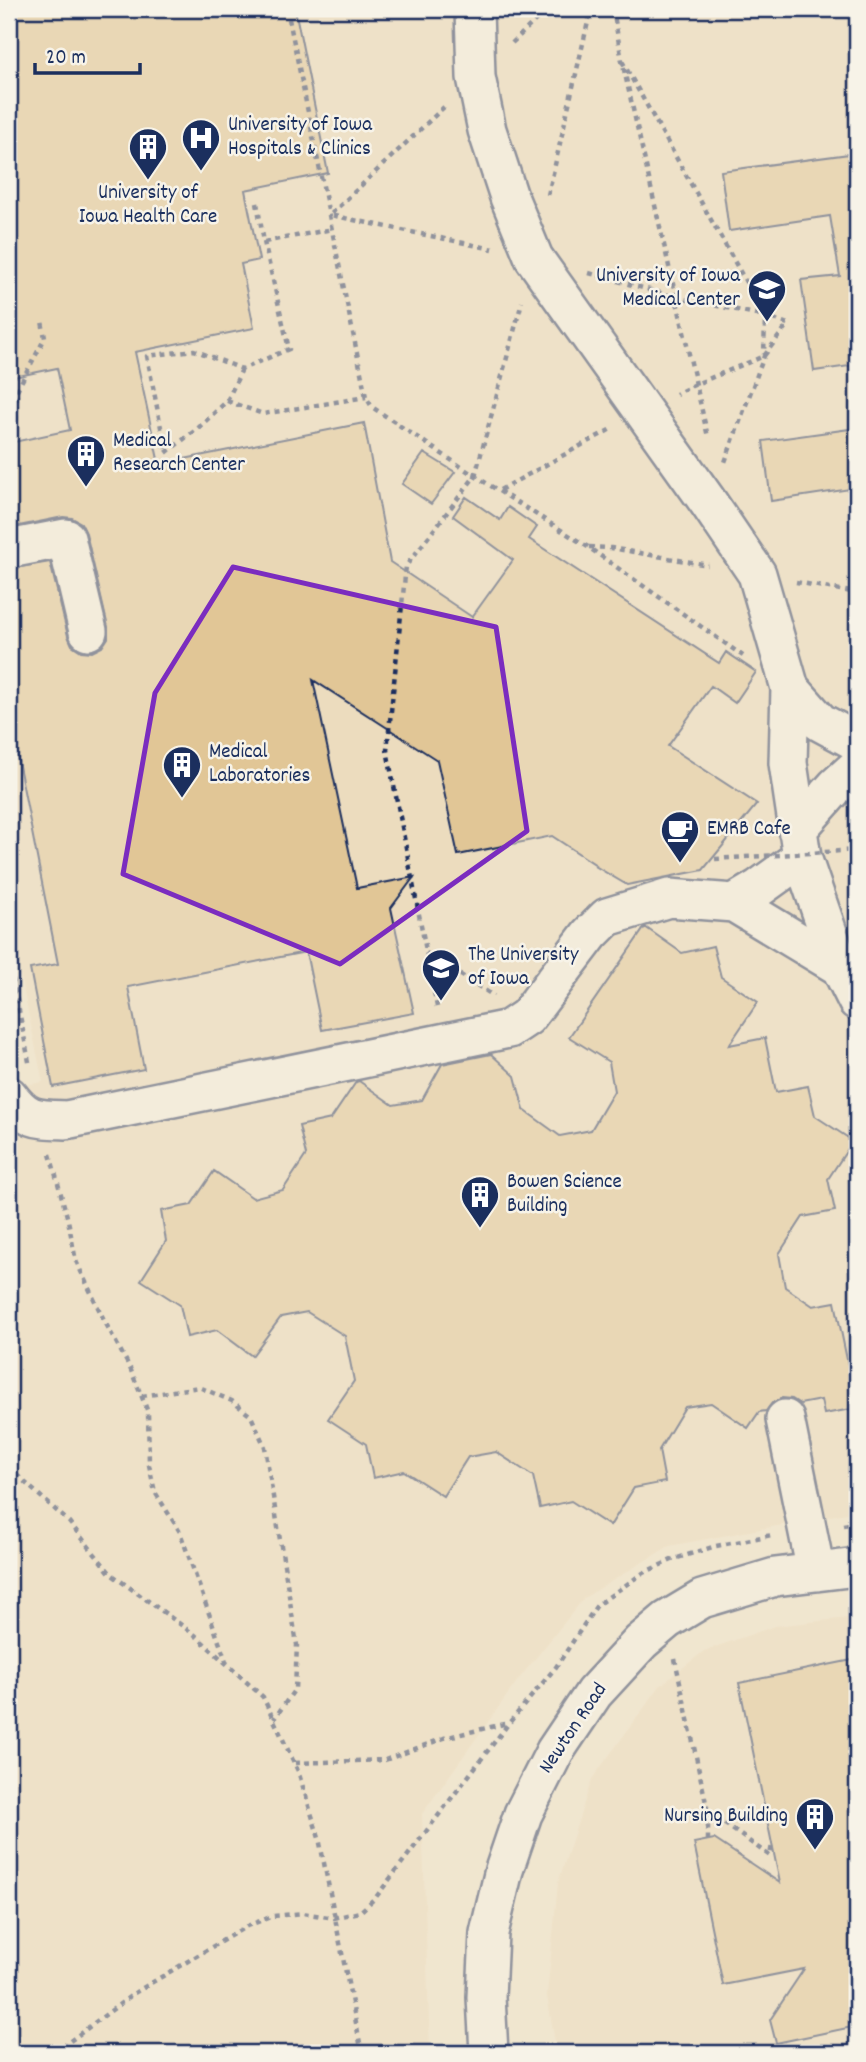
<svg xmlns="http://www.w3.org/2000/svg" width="866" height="2062" font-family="Dekko,sans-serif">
<rect width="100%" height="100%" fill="#f0e6cf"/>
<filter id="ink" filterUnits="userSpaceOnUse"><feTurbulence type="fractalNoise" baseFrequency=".0143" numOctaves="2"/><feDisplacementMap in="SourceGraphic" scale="14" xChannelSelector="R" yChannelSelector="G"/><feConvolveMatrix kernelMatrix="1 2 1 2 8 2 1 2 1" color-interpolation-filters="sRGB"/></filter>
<g filter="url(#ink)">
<path fill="#ecdcbe" d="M9,9H857V1511L669,1546L584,1598L518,1680L422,1814L430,2053H9V1088L43,1082L9,922Z
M857,1617V2053H557L547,1996L558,1883L592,1779L660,1686L704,1651L775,1626Z"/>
<path fill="#e1c696" stroke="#1b2f5e" stroke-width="2" d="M9,9H295L328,173L245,190L259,260L241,264L254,328L135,352L159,464L364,423L390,562L472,617L513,560L453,516L466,497L500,520L508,507L537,527L529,539L719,663L726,652L756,672L735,703L711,686L668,746L757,804L703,870L627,885L595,866L596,865L552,836L458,855L437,760L313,680L357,888L414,877L391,908L414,1013L322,1030L306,952L128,987L144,1069L53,1087L30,969L58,964L9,715V569L50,562L68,636L72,645L81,651L92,652L102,647L108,638V627L86,533L81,523L72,518L63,517L9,528V443L70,430L57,368L9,378Z
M857,153V365L814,371L801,280L840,276L830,216L729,231L721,171Z
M857,428V488L771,501L763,441Z
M424,453L455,472L431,504L402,484Z
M645,927L682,953L713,946L721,977L758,1002L729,1045L765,1038L776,1092L808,1086L815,1116L853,1141L828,1179L835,1211L803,1217L779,1254L785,1287L813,1306L835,1302L857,1408L824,1414L821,1400L800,1404L792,1399L782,1398L772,1403L766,1411L759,1412L748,1428L711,1403L685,1407L659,1450L665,1482L634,1488L610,1526L571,1501L540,1508L533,1476L496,1452L468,1457L443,1496L404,1471L373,1478L366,1444L328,1419L354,1381L345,1336L307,1312L281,1317L252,1356L217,1330L187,1337L180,1305L141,1280L166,1241L161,1211L191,1205L214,1171L253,1198L283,1190L306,1155L299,1126L331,1119L356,1082L359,1081L393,1105L422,1100L442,1064L491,1054L515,1076L524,1110L560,1136L591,1130L614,1091L609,1062L569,1037Z
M857,1659V2026L776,2043L770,2020L804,1969L723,1985L694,1843L714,1839L780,1883L739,1683Z"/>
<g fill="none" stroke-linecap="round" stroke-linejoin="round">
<g stroke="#1b2f5e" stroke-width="42">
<path id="minor" d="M474,9L476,77L487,130L509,197L534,258L708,502L757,574L790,688L788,763L802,857L840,967L857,1001
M9,549L66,538L88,631
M790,688L820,722L857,742
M797,830L836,786L857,767
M734,903L759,888L802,857
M9,1096C27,1120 36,1119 66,1120L509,1029L527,1017L590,934L607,917L669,898L734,903L840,967
M785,1419L816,1572
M489,2053L486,1997L489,1933L504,1870L523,1814L555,1751L594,1693L641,1642L667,1620L702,1599L775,1577L857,1567"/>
</g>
<path stroke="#1b2f5e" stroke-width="4.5" stroke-dasharray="5 5" stroke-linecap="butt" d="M287,9L366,397L372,407L475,476L588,547L743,656
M613,9L622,61L708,437
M512,43L547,9
M622,61L765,316L764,356L725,462
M444,107L330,215L493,249
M548,195L591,9
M257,203L264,242L333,229
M589,273L675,297L765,316L788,324L764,356L696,384L676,394
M242,369L227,401L197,429L166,453L147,356L194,350L242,369L289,349L264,242
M227,401L263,414L366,397
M9,426L16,423L17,390L45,338L42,321
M500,490L613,428
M589,547L611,548L708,565
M796,582L857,593
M426,953L494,996
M9,959L30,1067
M437,1007L387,750L406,566L475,476L522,302
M50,1154L68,1220L76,1261L104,1320L130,1368L148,1412L149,1465L155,1492L180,1532L227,1664
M142,1396L199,1387L232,1401L251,1416L265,1447L297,1645L295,1689L274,1719
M9,1468L69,1522L111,1574L195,1635L263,1697L298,1771L319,1838L362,2053
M843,1525L857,1523
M675,1659L708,1812V1840
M295,1763L385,1760L444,1738L508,1723
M708,1812L770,1856L772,1844
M54,2053L136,1992L247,1926L273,1916L303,1913L334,1918L360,1912L376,1897L509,1723L556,1667L597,1605L643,1573L674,1559L716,1546L772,1535"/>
<use href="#minor" stroke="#f7f3e8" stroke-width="37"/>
<path stroke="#1b2f5e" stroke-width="4.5" stroke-dasharray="5 5" stroke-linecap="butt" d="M715,859L857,850"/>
</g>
</g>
<path d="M0 0H866V2062H0ZM233,567L496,627L527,831L340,964L123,874L155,693Z" fill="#f0e6cf" fill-opacity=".55" fill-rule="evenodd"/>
<path fill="none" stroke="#7b2cbf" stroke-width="5" stroke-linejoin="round" d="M233,567L496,627L527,831L340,964L123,874L155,693Z"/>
<defs>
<g id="hospital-pin" transform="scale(2.0125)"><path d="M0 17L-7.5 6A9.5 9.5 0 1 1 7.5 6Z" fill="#1b2f5e" stroke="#f7f3e8"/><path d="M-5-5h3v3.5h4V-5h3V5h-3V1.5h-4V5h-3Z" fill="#fff"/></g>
<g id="building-pin" transform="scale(2.0125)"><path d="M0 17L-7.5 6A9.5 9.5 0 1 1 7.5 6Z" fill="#1b2f5e" stroke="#f7f3e8"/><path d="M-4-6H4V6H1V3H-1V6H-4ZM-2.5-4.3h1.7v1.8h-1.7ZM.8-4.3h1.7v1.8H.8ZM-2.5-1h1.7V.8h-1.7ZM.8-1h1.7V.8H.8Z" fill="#fff"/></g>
<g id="school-pin" transform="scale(2.0125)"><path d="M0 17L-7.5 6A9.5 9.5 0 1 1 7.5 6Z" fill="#1b2f5e" stroke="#f7f3e8"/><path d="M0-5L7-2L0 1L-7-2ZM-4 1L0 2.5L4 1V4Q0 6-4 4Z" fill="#fff"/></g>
<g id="cafe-pin" transform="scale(2.0125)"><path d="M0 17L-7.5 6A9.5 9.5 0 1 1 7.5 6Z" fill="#1b2f5e" stroke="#f7f3e8"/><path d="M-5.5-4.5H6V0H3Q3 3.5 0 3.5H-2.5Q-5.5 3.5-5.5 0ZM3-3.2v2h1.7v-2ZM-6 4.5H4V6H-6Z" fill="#fff"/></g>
<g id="university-pin" transform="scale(2.0125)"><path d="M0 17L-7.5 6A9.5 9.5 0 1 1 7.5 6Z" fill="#1b2f5e" stroke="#f7f3e8"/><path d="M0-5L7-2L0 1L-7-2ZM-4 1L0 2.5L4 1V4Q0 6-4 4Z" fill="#fff"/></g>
</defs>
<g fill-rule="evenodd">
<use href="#hospital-pin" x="201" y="138"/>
<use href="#building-pin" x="148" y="147"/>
<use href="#school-pin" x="767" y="289"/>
<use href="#building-pin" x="86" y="454"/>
<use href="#building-pin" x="182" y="765"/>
<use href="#cafe-pin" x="680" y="830"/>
<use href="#university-pin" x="441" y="968"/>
<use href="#building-pin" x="480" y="1195"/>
<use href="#building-pin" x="815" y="1817"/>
</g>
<g text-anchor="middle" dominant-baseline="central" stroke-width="5" stroke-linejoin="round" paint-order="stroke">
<g font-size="21" fill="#1b2f5e" stroke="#f7f3e8" text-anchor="start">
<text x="228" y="126">University of Iowa<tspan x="228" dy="24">Hospitals &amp; Clinics</tspan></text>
<text x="148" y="194" text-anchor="middle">University of<tspan x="148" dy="24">Iowa Health Care</tspan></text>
<text x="740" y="277" text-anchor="end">University of Iowa<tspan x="740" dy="24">Medical Center</tspan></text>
<text x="113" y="442">Medical<tspan x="113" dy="24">Research Center</tspan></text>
<text x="209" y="753">Medical<tspan x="209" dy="24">Laboratories</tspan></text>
<text x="707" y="830">EMRB Cafe</text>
<text x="468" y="956">The University<tspan x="468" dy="24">of Iowa</tspan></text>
<text x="507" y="1183">Bowen Science<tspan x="507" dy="24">Building</tspan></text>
<text x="788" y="1817" text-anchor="end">Nursing Building</text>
</g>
<g font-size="21" fill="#1b2f5e" stroke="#f7f3e8">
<text transform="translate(574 1729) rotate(-56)">Newton Road</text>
</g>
</g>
<rect width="866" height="2062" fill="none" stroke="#f7f3e8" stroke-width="35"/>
<rect x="18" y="18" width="831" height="2027" fill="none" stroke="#1b2f5e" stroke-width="2.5" filter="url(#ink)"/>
<path d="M35 63v10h105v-10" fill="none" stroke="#1b2f5e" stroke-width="3.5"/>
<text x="46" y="63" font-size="21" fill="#1b2f5e" stroke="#f7f3e8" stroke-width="5" paint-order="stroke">20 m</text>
</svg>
